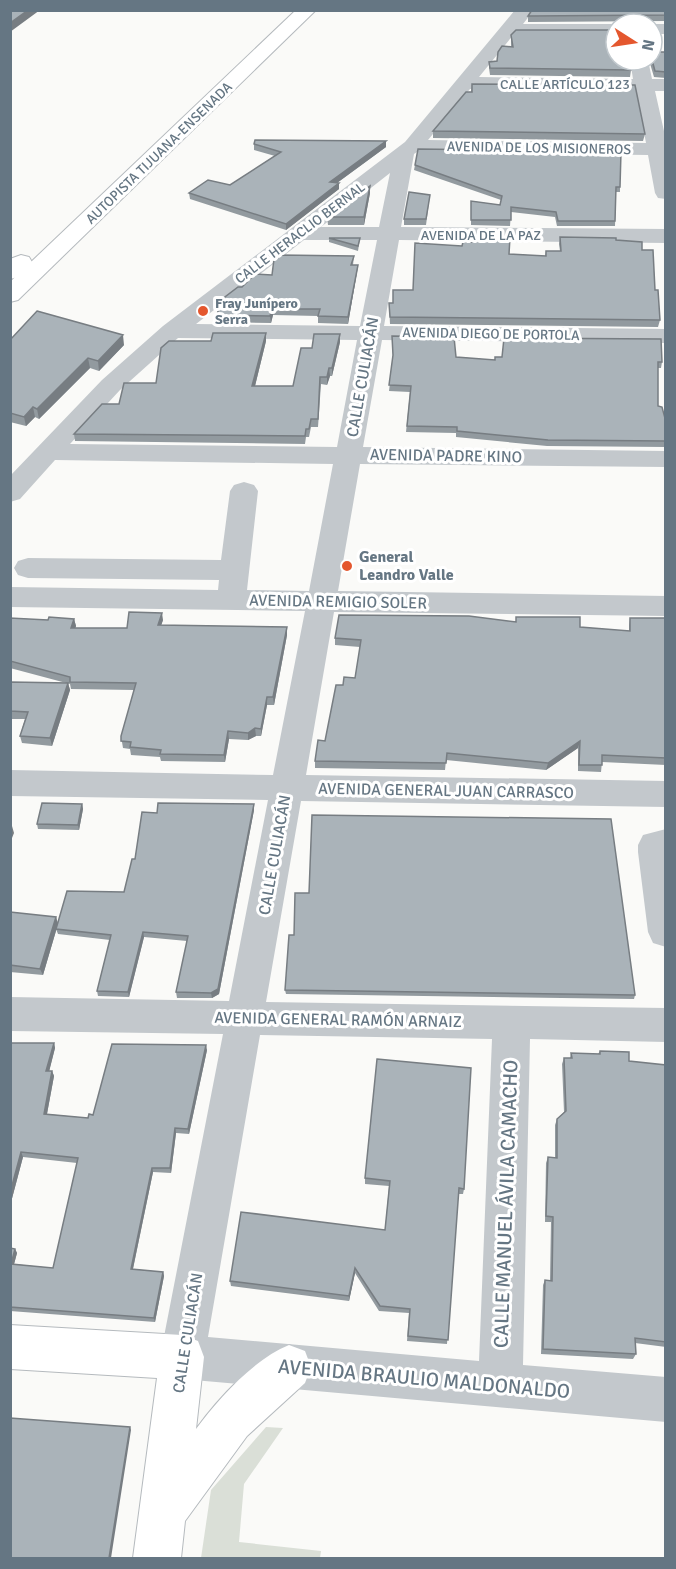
<svg xmlns="http://www.w3.org/2000/svg" width="676" height="1569" font-family="Signika,sans-serif">
<rect width="100%" height="100%" fill="#fafaf8"/>
<path fill="#dadfd7" d="M266,1427L283,1428L244,1484L239,1542L321,1551L320,1558H201L211,1490Z"/>
<g fill="none" stroke-linecap="round" stroke-linejoin="round">
<g stroke="#b5babe" stroke-width="2">
<path id="major" d="M21,255L29,257L32,262L18,277L10,279V259Z
M10,1325L182,1335L198,1341L204,1357L196,1429C218,1399 254,1359 289,1345L305,1351L311,1367L305,1383L247,1436L185,1521L181,1558H133L157,1378L10,1369Z"/>
</g>
<g stroke="#b4b9bd" stroke-width="2">
<path id="highway" d="M296,10H316L18,300L10,302V282Z"/>
</g>
<path fill="#c3c8cc" fill-rule="evenodd" d="M515,10H534L523,24H618L616,34H514L479,77L633,79L630,60H648L652,79H666V91H655L666,140V199L658,198L655,193L648,155L417,152L414,154L401,227L666,229V243L399,240L384,326L666,329V343L382,340L363,447L666,451V467L360,464L338,591L666,596V616L334,612L306,775L666,781V807L301,801L266,1002L666,1008V1042L530,1039L523,1365L666,1377V1422L182,1379L166,1373L160,1357L223,1034L10,1031V997L229,1001L268,800L10,796V770L273,775L305,611L10,607V587L218,590L219,580L28,578L18,575L14,568L18,561L28,558L221,560L230,491L234,485L244,482L254,485L258,491L247,590L309,591L333,464L55,460L20,499L10,502V476L102,380L163,326L405,142ZM470,89L636,90L646,143L428,140ZM390,173L379,227H321ZM304,240H377L360,326L196,324ZM178,338L357,340L337,447L70,444L120,390ZM260,1035L492,1039L479,1361L208,1337Z
M650,24H666V34H652Z
M666,829V947L653,943L648,932L638,852V845L643,835Z"/>
<use href="#major" fill="#fff" fill-rule="evenodd"/>
<use href="#highway" fill="#fff" fill-rule="evenodd"/>
</g>
<path fill="#929a9f" d="M666,10V21L528,22V16Z
M511,35L616,60L631,70L630,77L490,75L489,68V62L497,61L511,47Z
M666,52V78L654,77L649,60H652Z
M472,84L645,134L643,141L433,138V131L471,92Z
M386,141V147L337,183L339,189L286,230L190,199L189,193L230,185L275,156L254,150V144Z
M415,165L620,187V192H616L615,226H557L555,217L511,212L510,226L471,225V201L500,205L501,200L414,170Z
M370,193L364,225H328L327,217Z
M430,195L426,225H404V219Z
M472,236L509,254L545,256L546,251H560L559,244L560,237L616,240L642,250L655,290L660,320L658,327L390,324L389,303H393L413,290L462,246L471,242Z
M329,238H360L358,251L329,242Z
M354,256L353,265H358L357,272L348,324L318,323V316L273,315L271,323L218,322L217,315L242,287L272,275Z
M392,336L456,357L495,360L662,362L661,368H658V406L666,422V447L547,446L456,437V433L406,432L410,392L389,391L393,358Z
M10,340L124,345L99,371L90,368L39,419L35,417L26,426L10,422Z
M266,341L255,386H293L312,348L340,342L332,376H330L327,385L321,384L318,427H311L309,437H306L305,444L75,441L74,434L119,404Z
M10,618L48,620L74,619L76,626L75,628H127L163,620L161,625L287,627V635L274,705H267L261,736H256L248,740L229,739L225,762L161,761L160,757L131,755L130,749L123,748L121,736L134,690L71,689L70,684L10,668Z
M630,618H666V765L602,762L601,772L578,771V748L546,770L446,760L445,770L315,768V761L325,741L343,685L355,678L360,647L335,645V638L516,622L629,631V625Z
M10,682L68,683L70,690L52,746L22,743L20,736L25,719H10Z
M82,804L83,809L79,830L38,829L37,824Z
M254,804V810L219,994L212,998H177L176,992L187,941L144,937L129,997L98,996L97,991L110,940L58,934L56,929L58,924L43,975L10,972V912L56,917L58,924L124,892L135,859L157,813Z
M285,990L635,995L634,999L286,994Z
M10,1043H54L55,1048L49,1071H52L54,1076L47,1114L88,1118L93,1115L207,1050L189,1134L176,1133L171,1173L153,1172L133,1269L163,1272L164,1276L155,1322L10,1311V1248L15,1249L17,1253L14,1264L53,1268L77,1163L23,1157L10,1206Z
M600,1051L629,1061L666,1065V1347L635,1343L636,1354L633,1359L541,1354L543,1285L545,1280H550L551,1222H545L546,1163L548,1157L555,1158V1125L557,1119L564,1112L562,1064L564,1058H570L571,1053L598,1054Z
M365,1178L464,1189L463,1194H458L447,1344L407,1341L409,1313L379,1311L355,1273L349,1301L231,1286L230,1281L385,1230L389,1186L365,1184Z"/>
<path fill="#777d82" d="M28,10H40L10,32V23Z
M386,141V147L330,188V182Z
M339,183V189L286,230V224Z
M370,186V193L364,225V217Z
M358,265L357,272L348,324V317Z
M272,309L273,315L271,323L270,316Z
M266,333V341L253,394L252,386Z
M340,334V342L332,376V368Z
M123,335L124,345L99,371L98,361Z
M88,358L90,368L39,419L37,409Z
M329,368L330,376L327,385V377Z
M33,407L35,417L26,426L24,417Z
M162,613L163,620L159,632L158,625Z
M74,619L76,626L73,635L71,628Z
M287,627V635L274,705L273,697Z
M68,683L70,690L52,746L50,738Z
M267,697V705L261,736V729Z
M255,728L256,736L248,740V733Z
M228,731L229,739L225,762L224,755Z
M580,741L578,748L546,770L548,763Z
M82,804L83,809L79,830L78,825Z
M254,804V810L219,994L212,998L211,993Z
M12,826L14,833L10,843V829Z
M56,917L58,924L43,975L40,969Z
M143,932L144,937L129,997L128,992Z
M54,1043L55,1048L48,1076L46,1071Z
M206,1045L207,1050L189,1134L188,1129Z
M52,1071L54,1076L46,1119L44,1114Z
M175,1128L176,1133L171,1173L170,1168Z
M21,1152L23,1157L10,1206V1193Z
M152,1168L153,1172L132,1273L131,1269Z
M15,1249L17,1253L13,1268L11,1264Z
M355,1268V1273L349,1301V1296Z
M163,1272L164,1276L155,1322L154,1318Z
M130,1427L131,1430L111,1558H109Z"/>
<path fill="#aab3b9" stroke="#777d82" stroke-width="1.5" d="M10,10H28L10,23Z
M532,10H666V15L528,16Z
M516,30H615L616,34V60H630L631,70L490,68L489,62L497,61L498,52L502,46L513,47L511,35Z
M652,52H666V72L655,71L652,60Z
M472,84L635,85L645,134L433,131L466,92H472Z
M255,140L386,141L330,182L339,183L286,224L189,193L208,180L230,185L281,152L254,144Z
M418,149L621,152L620,187H616L615,221H558L556,212L511,207V220H471V201L500,205L502,196L415,165Z
M370,186L364,217H327Z
M409,192L430,195L426,219H404Z
M472,236L510,237L509,254L546,256V251H561L560,237L616,238V240L642,242V250H653L655,290H658L660,320L390,317L389,303H393V290H413L415,243L462,246L463,242H472Z
M329,238H360L358,246Z
M279,255L354,256L351,265H358L348,317L318,316L320,309H272L270,316L217,315L221,300L238,287H242L255,274L272,275L274,259Z
M37,311L123,335L98,361L88,358L37,409L33,407L24,417L10,413V340Z
M213,333H266L252,386H293L301,348H312L314,334H340L332,368H329L327,377H320L318,419H311L309,429H306L305,436L74,434L102,404H119L124,383H156L161,348L169,341H211Z
M392,336L454,337L456,357L495,360V357H502L504,338L661,339L662,362H658V406L662,407L666,422V441L548,440L457,431V427L407,426L411,386L389,385L393,355Z
M129,612L162,613L158,625L287,627L273,697H267L261,729L255,728L248,733L228,731L224,755L160,754L161,750L130,747L131,742L121,741V736L136,683L70,682V677L10,661V618L48,620L49,617L74,619L71,628H127Z
M339,615L469,616L516,622V617H580V627L630,631V618H666V758L602,755V765H579L580,741L548,763L447,753L446,763L315,761L318,740L325,741L336,685H343L344,677L355,678L361,640L335,638Z
M10,682L68,683L50,738L20,736L28,712L10,711Z
M42,803L82,804L78,825L37,824Z
M158,803L254,804L218,989L211,993L176,992L188,936L143,932L128,992L97,991L111,935L56,929L67,891L124,892L132,859H135L142,812L157,813Z
M312,815L611,819L635,995L285,990L289,935H294L295,893H309Z
M10,912L56,917L40,969L10,965Z
M10,1043H54L46,1071H52L44,1114L88,1118L89,1114L93,1115L112,1044L206,1045L188,1129L175,1128L170,1168H152L131,1269L163,1272L154,1318L10,1307V1248L15,1249L11,1264L53,1268L78,1158L21,1152L10,1193Z
M600,1051L629,1052V1061L666,1065V1342L635,1338L636,1354L543,1349L545,1280L552,1281L553,1217L546,1216L548,1157L557,1158V1119L566,1111L564,1058H572L571,1053L600,1054Z
M377,1059L471,1068L464,1189L459,1188L448,1340L408,1336L410,1309L380,1306L355,1268L349,1296L230,1281L241,1212L385,1230L390,1181L365,1178Z
M10,1418L130,1427L109,1558H10Z"/>
<g fill="#e4572e" stroke="#fff" stroke-width="2">
<circle cx="203" cy="311" r="6"/>
<circle cx="347" cy="566" r="6"/>
</g>
<g text-anchor="middle" dominant-baseline="central" stroke-width="6" stroke-linejoin="round" paint-order="stroke">
<g font-size="14" fill="#657683" stroke="#fff">
<text x="565" y="84">CALLE ARTÍCULO 123</text>
<text transform="translate(539 148) rotate(1)">AVENIDA DE LOS MISIONEROS</text>
<text transform="translate(159 153) rotate(-44)">AUTOPISTA TIJUANA-ENSENADA</text>
<text transform="translate(300 233) rotate(-37)">CALLE HERACLIO BERNAL</text>
<text x="481" y="235">AVENIDA DE LA PAZ</text>
<text transform="translate(491 334) rotate(1)">AVENIDA DIEGO DE PORTOLA</text>
</g>
<g font-size="14" font-weight="bold" fill="#657683" stroke="#fff" text-anchor="start">
<text x="215" y="303">Fray Junípero<tspan x="215" dy="16">Serra</tspan></text>
</g>
<g font-size="16" fill="#657683" stroke="#fff">
<text transform="translate(363 377) rotate(-80)">CALLE CULIACÁN</text>
<text transform="translate(446 456) rotate(1)">AVENIDA PADRE KINO</text>
<text transform="translate(338 602) rotate(1)">AVENIDA REMIGIO SOLER</text>
<text transform="translate(446 791) rotate(1)">AVENIDA GENERAL JUAN CARRASCO</text>
<text transform="translate(275 855) rotate(-80)">CALLE CULIACÁN</text>
<text transform="translate(338 1020) rotate(1)">AVENIDA GENERAL RAMÓN ARNAIZ</text>
<text transform="translate(188 1333) rotate(-81)">CALLE CULIACÁN</text>
</g>
<g font-size="16" font-weight="bold" fill="#657683" stroke="#fff" text-anchor="start">
<text x="359" y="557">General<tspan x="359" dy="18">Leandro Valle</tspan></text>
</g>
<g font-size="20" fill="#657683" stroke="#fff">
<text transform="translate(506 1204) rotate(-88)">CALLE MANUEL ÁVILA CAMACHO</text>
<text transform="translate(424 1379) rotate(5)">AVENIDA BRAULIO MALDONALDO</text>
</g>
</g>
<rect width="676" height="1569" fill="none" stroke="#657683" stroke-width="24"/>
<g transform="translate(634 42) rotate(102)"><circle r="28" fill="#ffffff" stroke="#c1c8cd" stroke-width="1.5"/>
<path d="M0-4.5L10 22L0 15L-10 22Z" fill="#e4572e"/>
<text y="-9" font-size="16" font-weight="bold" text-anchor="middle" fill="#657683">N</text>
</g>
</svg>
